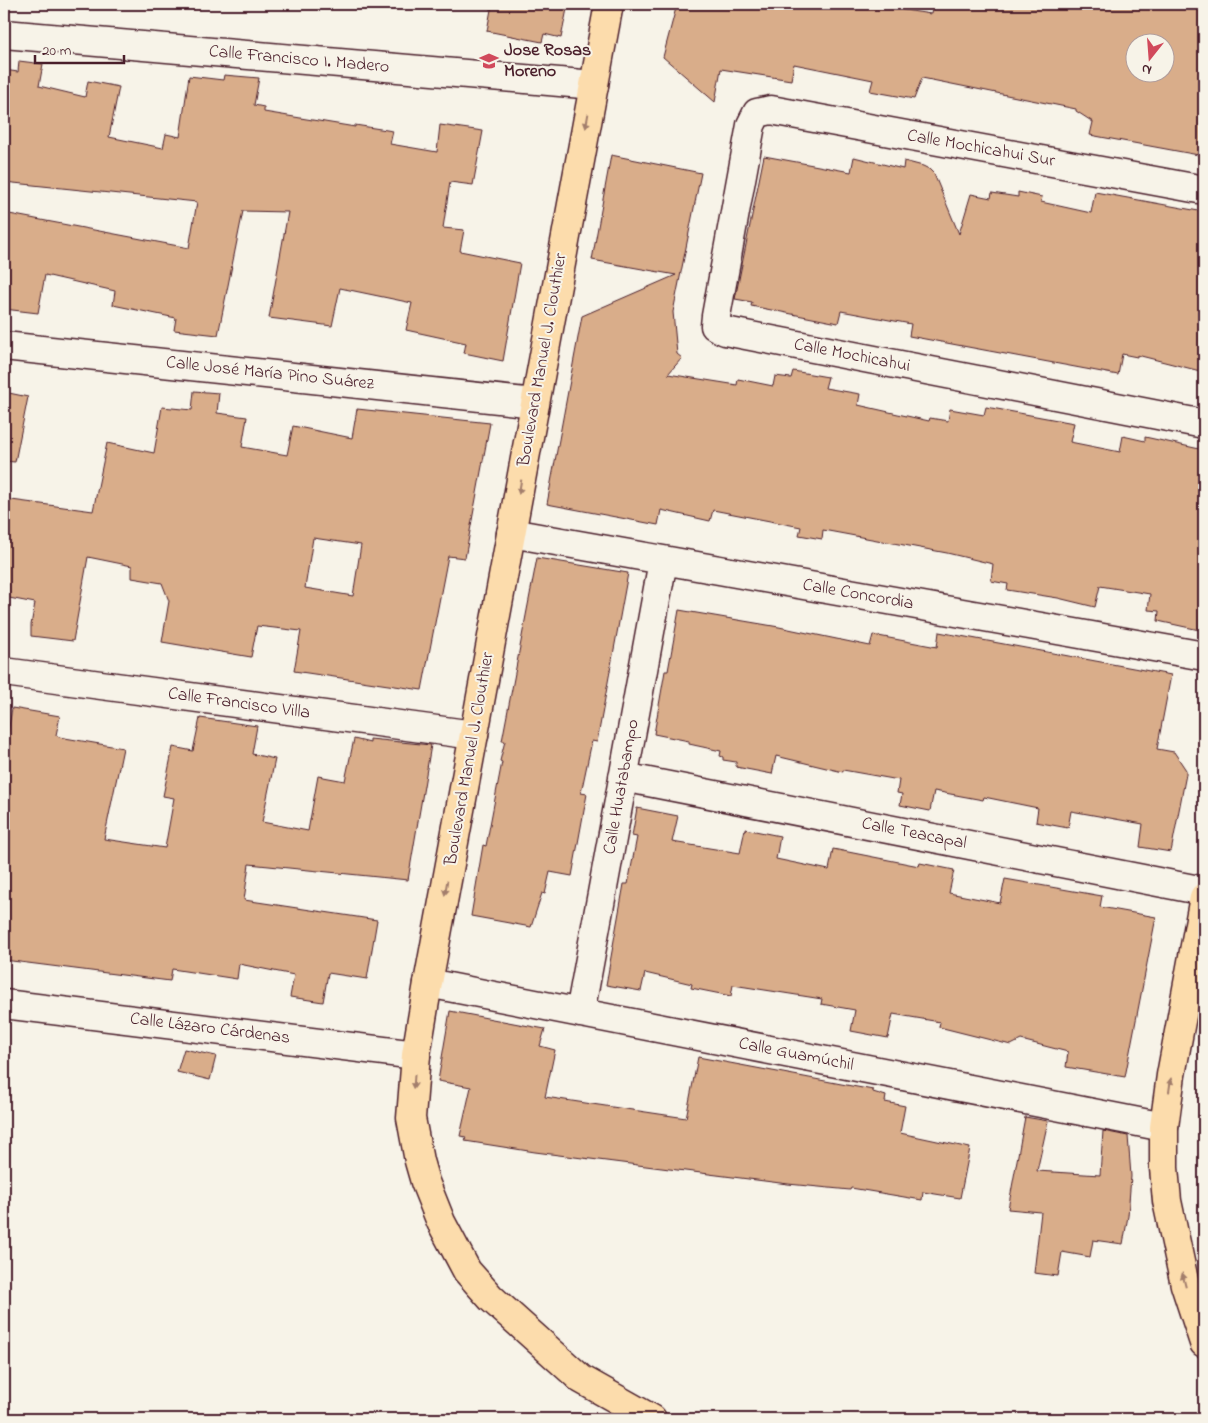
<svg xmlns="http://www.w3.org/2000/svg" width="1208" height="1423" font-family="'Indie Flower',sans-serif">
<rect width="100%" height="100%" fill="#f7f3e8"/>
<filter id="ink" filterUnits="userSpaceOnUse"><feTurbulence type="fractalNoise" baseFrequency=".02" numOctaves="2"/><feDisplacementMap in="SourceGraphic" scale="10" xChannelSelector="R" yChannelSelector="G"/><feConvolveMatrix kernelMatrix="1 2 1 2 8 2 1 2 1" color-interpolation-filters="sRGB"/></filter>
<g filter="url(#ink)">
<path fill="#d9ad8a" stroke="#4a1f2b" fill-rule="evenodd" d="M492,4H568L561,38L544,34L542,42L487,31Z
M677,4H789L808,8V4H876L878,6L931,14L933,4H1204V156L1090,135L1093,122L1076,111V109L922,78L914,99L870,91L873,80L794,64L791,80L721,69L715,102L663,57ZM1136,42H1166V72H1136Z
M19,61L43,64L39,86L85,97L88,81L119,87L109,137L163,148L166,134L180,137L189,76L223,80L224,75L259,78L254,105L264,107V112L355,127V125L393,131L390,144L437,152L440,125L483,131L473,185L450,182L443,228L464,230L460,251L520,263L503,361L464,353L466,343L406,330L412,303L340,288L332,326L269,318L288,212L243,211L218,335L174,330L176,318L113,305L115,291L45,275L38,313L4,309V213L189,248L197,202L4,182V70L18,72Z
M611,155L701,173L673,312L677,354L682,358L668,374L737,385L738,379L773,386L775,376L791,378L793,371L828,377L825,388L860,394L858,405L929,421L930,418L948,421L950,409L984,415L986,407L1074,423L1070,442L1120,452L1123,436L1145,441V437L1204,450V631L1158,621L1159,611L1148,610L1150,594L1100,586L1095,607L1058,598L1007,590L1008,584L991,581L993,564L947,553L823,530L822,539L799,535L801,527L713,510L710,521L661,510L658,525L547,504L582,316L676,275L592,260Z
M764,156L851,172L854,157L903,169L904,161L923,166L929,169L934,174L959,234L971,194L991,198L992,193L1018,197V192L1042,197L1041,202L1091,213L1095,192L1204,212V372L1137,355V357L1122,354L1118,375L909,336L911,324L841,311L838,323L751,306L752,302L735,299Z
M194,391L219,393L217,413L247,417L242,447L287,455L293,426L352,438L357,409L490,423L465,558L448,556L422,690L294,671L301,631L257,626L251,657L162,642L169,601L162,583L132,578V566L88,557L73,641L31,636V625L35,603L4,597V499L93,511L107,443L154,453L162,407L192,410ZM313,538L361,545L353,596L305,588Z
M4,392L28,397L15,462L4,461Z
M537,558L628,573L597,742L592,741L581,793L587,794L572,876L550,872L545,894L542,893L531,927L471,916L483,845L486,846L502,762L500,761L505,741H502Z
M679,610L779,627L870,646L873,635L937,647L939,632L1171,675L1157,749L1174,752L1186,770V774L1171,852L1140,847L1143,824L1071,811L1068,828L1036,822L1038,808L984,797L983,800L934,791L930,811L900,805L902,794L897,793L899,780L843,770V772L776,756L772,774L736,767V762L723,760V757L720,756L721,751L689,744V741L654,734L665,671H668Z
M12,708L60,716L56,735L59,737L123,748L104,839L165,848L174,798L163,796L173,747L193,751L200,718L257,726L252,754L275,759L262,822L308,831L318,776L345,781L354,739L370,743V739L431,745L408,880L249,864L244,900L377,920L367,979L328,973L323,1002L290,997L294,975L239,964L237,979L172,969L170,981L4,960V757Z
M637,808L678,816L672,842L740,853L745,829L780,836L776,859L829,870L833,849L919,866L920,863L954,870L949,893L1000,903L1005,879L1102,896L1100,907L1156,917L1125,1077L1066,1067L1068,1052L1021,1040L1011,1045L939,1027L940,1022L893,1014L888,1038L851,1031L855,1010L821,1004L822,999L733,985L731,996L691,988L692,984L645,973L641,991L606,985L624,884H628L637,837L632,836Z
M450,1011L545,1029L540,1046L555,1050L545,1097L686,1118L698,1057L873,1090V1092L886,1096L885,1102L905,1106L900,1133L970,1148L960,1198L923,1192L922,1200L851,1188L850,1190L788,1184L535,1152L465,1141L466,1137L460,1136L471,1087L438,1081Z
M184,1049L216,1056L210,1080L177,1072Z
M1025,1117L1048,1121L1037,1171L1100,1175L1103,1131L1128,1136L1131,1176L1128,1216L1123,1244L1093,1240L1090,1257L1062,1252L1058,1276L1034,1273L1041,1212L1008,1209Z"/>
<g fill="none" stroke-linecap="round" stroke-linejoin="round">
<g stroke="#4a1f2b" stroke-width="31">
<path id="minor" d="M4,34L594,85
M1204,190L771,110L757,113L751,125L716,316L715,326L725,331L1204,424
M4,346L535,403
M511,533L1204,656
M4,672L474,735
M623,777L1204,891
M428,983L1164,1127
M4,1004L416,1055
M580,1013L663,561"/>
</g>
<g stroke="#4a1f2b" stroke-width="31">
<path id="major" d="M609,4L428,983L416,1055L411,1118L419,1161L425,1182L441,1222L467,1271L491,1298L581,1379L652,1419
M1204,897L1171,1075L1164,1127V1168L1167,1201L1185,1285L1204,1343"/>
</g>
<use href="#minor" stroke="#f7f3e8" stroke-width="28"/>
<use href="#major" stroke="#fcdcac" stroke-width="28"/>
</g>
<defs><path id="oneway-solid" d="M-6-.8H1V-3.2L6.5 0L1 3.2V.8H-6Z" transform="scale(1.25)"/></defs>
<g fill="#a37e6c">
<use href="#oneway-solid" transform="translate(587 121) rotate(100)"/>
<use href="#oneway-solid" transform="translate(520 487) rotate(100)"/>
<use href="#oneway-solid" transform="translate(446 888) rotate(100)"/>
<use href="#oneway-solid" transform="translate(414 1082) rotate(94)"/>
<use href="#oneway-solid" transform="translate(1170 1085) rotate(-82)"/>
<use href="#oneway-solid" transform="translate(1184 1280) rotate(-104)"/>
</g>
</g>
<defs>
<g id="school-bare" transform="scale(1.5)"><path d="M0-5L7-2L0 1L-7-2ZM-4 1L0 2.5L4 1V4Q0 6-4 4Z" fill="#d1495b" stroke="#f7f3e8" stroke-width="2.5" paint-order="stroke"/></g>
</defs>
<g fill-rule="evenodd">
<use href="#school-bare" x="489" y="61"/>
</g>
<g text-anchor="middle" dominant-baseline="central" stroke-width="4" stroke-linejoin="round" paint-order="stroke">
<g font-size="18" font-weight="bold" fill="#4a1f2b" stroke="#f7f3e8" text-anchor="start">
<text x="504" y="51">Jose Rosas<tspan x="504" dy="21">Moreno</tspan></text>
</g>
<g font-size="18" fill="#4a1f2b" stroke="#f7f3e8">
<text transform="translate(299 60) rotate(5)">Calle Francisco I. Madero</text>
<text transform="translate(981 149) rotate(10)">Calle Mochicahui Sur</text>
<text transform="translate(852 356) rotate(11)">Calle Mochicahui</text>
<text transform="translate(543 360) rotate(-80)">Boulevard Manuel J. Clouthier</text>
<text transform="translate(270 374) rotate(6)">Calle José María Pino Suárez</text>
<text transform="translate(858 595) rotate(10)">Calle Concordia</text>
<text transform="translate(239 704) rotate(8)">Calle Francisco Villa</text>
<text transform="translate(470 759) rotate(-80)">Boulevard Manuel J. Clouthier</text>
<text transform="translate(622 787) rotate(-80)">Calle Huatabampo</text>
<text transform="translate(914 834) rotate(11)">Calle Teacapal</text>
<text transform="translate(210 1029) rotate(7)">Calle Lázaro Cárdenas</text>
<text transform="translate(796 1055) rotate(11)">Calle Guamúchil</text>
</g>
</g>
<rect width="1208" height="1423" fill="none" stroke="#f7f3e8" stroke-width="20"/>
<rect x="10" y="10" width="1188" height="1403" fill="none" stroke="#4a1f2b" stroke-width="2" filter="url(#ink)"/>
<g transform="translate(1150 58) rotate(197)"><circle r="24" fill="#f7f3e8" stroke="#b29e9c"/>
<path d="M0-4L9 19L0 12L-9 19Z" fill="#d1495b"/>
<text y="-8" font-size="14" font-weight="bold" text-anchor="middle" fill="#4a1f2b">N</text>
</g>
<path d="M35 55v8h89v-8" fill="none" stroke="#4a1f2b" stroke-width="2.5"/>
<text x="42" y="55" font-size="15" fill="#4a1f2b" stroke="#f7f3e8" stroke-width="4" paint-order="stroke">20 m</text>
</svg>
